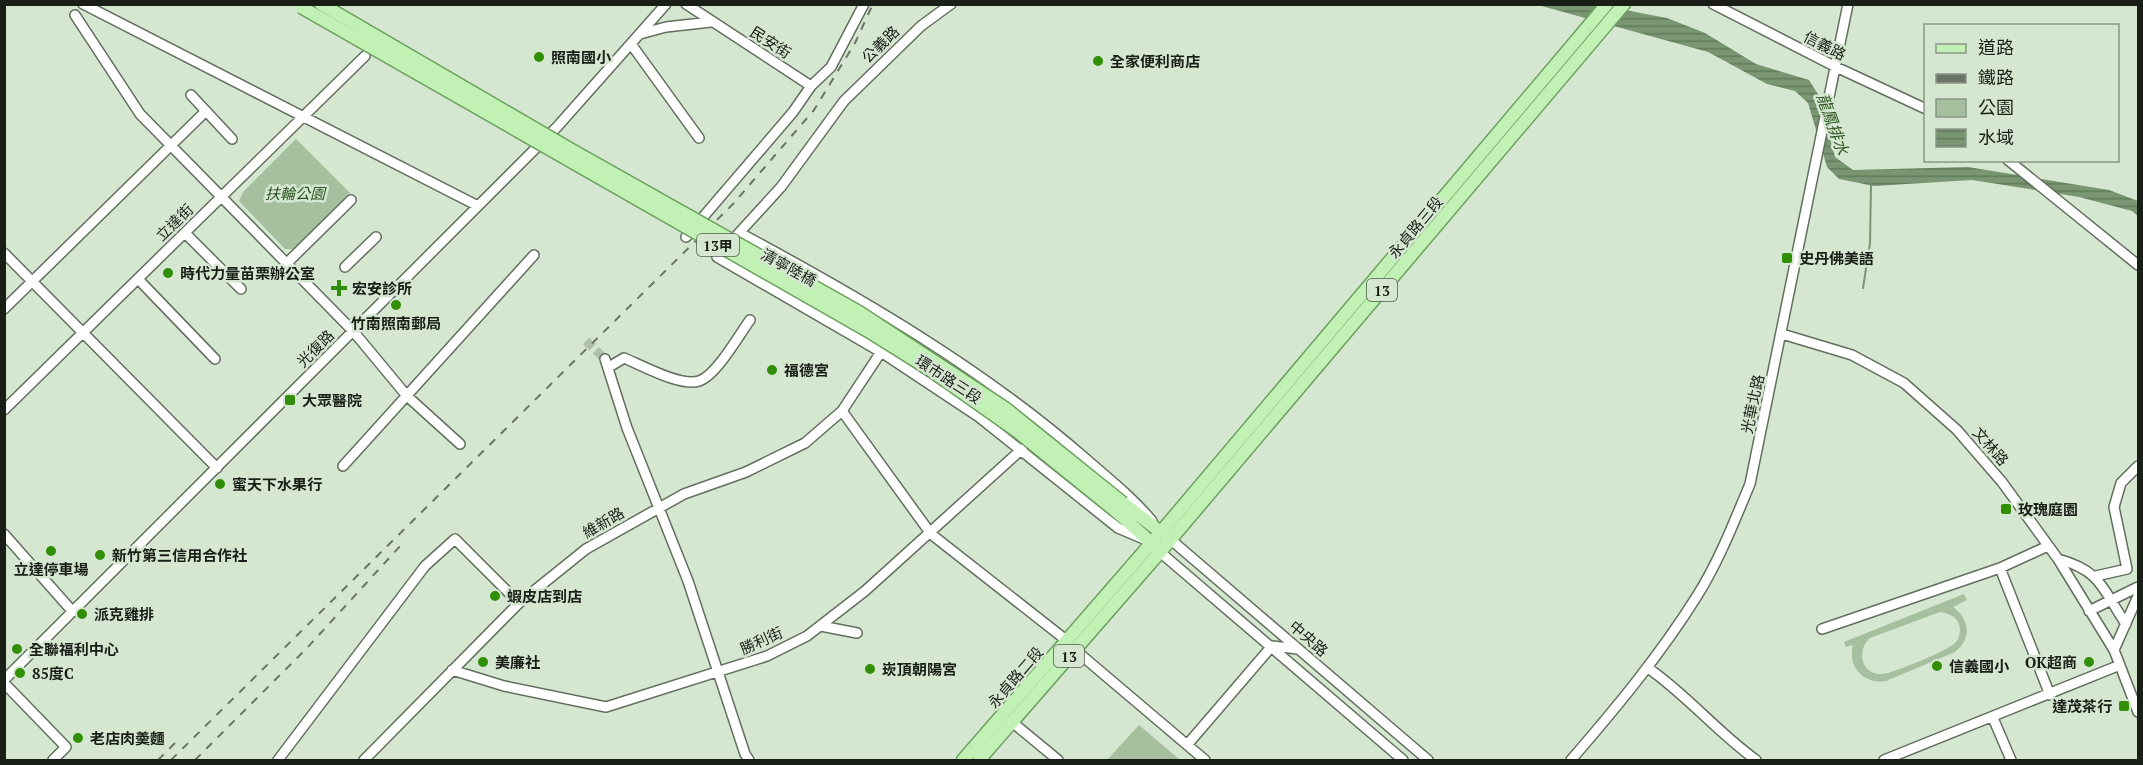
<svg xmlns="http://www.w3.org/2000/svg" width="2143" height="765" font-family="'PT Serif','Noto Sans TC',serif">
<defs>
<pattern id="water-rules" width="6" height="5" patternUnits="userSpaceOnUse" patternTransform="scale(1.5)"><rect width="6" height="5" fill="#799572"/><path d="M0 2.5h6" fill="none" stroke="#62795d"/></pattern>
</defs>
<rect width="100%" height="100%" fill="#d6e7d1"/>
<path fill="#a5bf9f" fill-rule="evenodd" d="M296,139L350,193L295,249H285L239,201L243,192Z
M1964,594L1967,600L1953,607C1970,619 1972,639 1955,652L1886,681C1864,685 1847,667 1853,645L1846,647L1844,642ZM1940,612C1948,613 1956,616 1959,624C1961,630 1960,637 1956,642C1950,650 1893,673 1883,674C1861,676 1856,650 1870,638Z
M1139,725L1180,760H1107Z"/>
<path fill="url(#water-rules)" d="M1538,5H1598L1667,18L1705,33L1756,64L1809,80L1821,99L1835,157L1853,170L1968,167L2109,190L2138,201V216L2132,211L2079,197L1972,180L1874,186L1839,179L1827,167L1808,103L1795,91L1767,84L1708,52Z"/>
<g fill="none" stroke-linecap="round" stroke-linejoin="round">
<path stroke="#799572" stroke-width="2" d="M1863,288L1870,243L1871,184"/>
<path stroke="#b0bfac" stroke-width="9" stroke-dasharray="9 4.5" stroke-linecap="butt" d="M586,341L605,359"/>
<g stroke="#61705d" stroke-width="12">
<path id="minor" d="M83,4L478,206
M686,4L811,86
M951,4L921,26L844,101L781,187L717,257L881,352L979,417L1118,528L1144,539
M1713,4L1836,67L1926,109
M75,15L140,114L353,331L407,396L460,444
M640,34L666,27L711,22
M631,44L699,138
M191,95L232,139
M2008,160L2138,265
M185,233L241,289
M740,233C861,298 982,368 1086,459C1109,479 1132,497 1152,521
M686,237L793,112L811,86L831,67L864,4
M4,253L217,468
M286,264L351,200
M345,267L376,237
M138,279L215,359
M4,309L206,111
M1782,334L1852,355L1904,383L1957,430L2002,482L2058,559L2114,650L2138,712
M605,359L627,428L688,581L745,754L749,760
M609,367L624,358C641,365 681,387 699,381C716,376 739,335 750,320
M4,410L365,56
M842,411L931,534L1066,640
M343,466L534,255
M4,534L73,612
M1170,539L1428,760
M1160,552L1403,760
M2058,559C2102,571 2102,589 2126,624
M2000,568L2050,695
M2096,576L2127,569L2114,507L2121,483L2138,466
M2089,611L2138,587
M821,626L857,633
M1822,629L2000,568L2048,546
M1074,649L1205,760
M2114,650L2138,596
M1648,668C1687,695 1717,732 1756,760
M452,670L504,686L606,707L767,656L807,636L865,591L1022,449
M4,680L557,127L666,4
M4,683L66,747L53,760
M1993,718L2011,760
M1012,722L1058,760
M1187,745L1272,646L1298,649
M278,760L425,566L455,539L519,603
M364,760L519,603L586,549L684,494L746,472L805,443L842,411L881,352
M1571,760C1616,708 1660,655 1697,596C1719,561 1734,522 1750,484L1848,4
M1884,760L2120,665"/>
</g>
<g stroke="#6da15f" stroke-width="15">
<path id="major" d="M1123,503L1167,537
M1117,512L1156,547
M963,760L1161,532L1607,4
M979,760L1160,552L1624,4"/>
</g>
<use href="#minor" stroke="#fff" stroke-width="9"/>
<use href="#major" stroke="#c2f1b6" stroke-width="12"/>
<path stroke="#6a7567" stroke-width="2" stroke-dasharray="8 8" stroke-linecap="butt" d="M158,760L175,743
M171,760L733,204L814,110L855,43L873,4
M195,760L307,648L402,544"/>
<g stroke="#6da15f" stroke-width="15" stroke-linecap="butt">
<path id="major-bridge" d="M321,4L568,148L859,312L1005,408L1123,503
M301,7L868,331L932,371L1017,431L1117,512"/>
</g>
<use href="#major-bridge" stroke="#c2f1b6" stroke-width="12"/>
</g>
<g fill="#308f06" stroke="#d6e7d1" stroke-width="2">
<circle cx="539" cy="57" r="6"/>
<circle cx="1098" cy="61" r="6"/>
<rect x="1781" y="252" width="12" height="12" rx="3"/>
<circle cx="168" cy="273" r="6"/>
<path d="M336 279h6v6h6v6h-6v6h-6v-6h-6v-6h6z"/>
<circle cx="396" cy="305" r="6"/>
<circle cx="772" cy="370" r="6"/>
<rect x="284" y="394" width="12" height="12" rx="3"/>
<circle cx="220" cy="484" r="6"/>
<rect x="2000" y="503" width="12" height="12" rx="3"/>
<circle cx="51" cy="551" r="6"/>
<circle cx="100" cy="555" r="6"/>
<circle cx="495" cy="596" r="6"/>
<circle cx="82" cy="614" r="6"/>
<circle cx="17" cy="649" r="6"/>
<circle cx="483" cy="662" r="6"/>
<circle cx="2089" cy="662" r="6"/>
<circle cx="1937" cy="666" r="6"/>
<circle cx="870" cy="669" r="6"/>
<circle cx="20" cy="673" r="6"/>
<rect x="2118" y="700" width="12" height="12" rx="3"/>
<circle cx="78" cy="738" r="6"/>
</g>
<g text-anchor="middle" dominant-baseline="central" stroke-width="5" stroke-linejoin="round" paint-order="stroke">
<g fill="#d6e7d1" stroke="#525b4f" stroke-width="1.5">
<rect x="697" y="234" width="42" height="22" rx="4.5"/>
<rect x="1367" y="279" width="30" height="22" rx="4.5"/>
<rect x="1054" y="645" width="30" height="22" rx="4.5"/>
</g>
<g font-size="14" font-weight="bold" fill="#191f17">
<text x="718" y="245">13甲</text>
<text x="1382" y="290">13</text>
<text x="1069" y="656">13</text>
</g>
<g font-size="15" fill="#191f17" stroke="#d6e7d1">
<text transform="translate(771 42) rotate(33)">民安街</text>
<text transform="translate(880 44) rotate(-44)">公義路</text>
<text transform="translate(1825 45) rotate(27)">信義路</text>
<text transform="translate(174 222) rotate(-44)">立達街</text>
<text transform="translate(1415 227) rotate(-50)">永貞路三段</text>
<text transform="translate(789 267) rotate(29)">清寧陸橋</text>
<text transform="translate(315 348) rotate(-45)">光復路</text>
<text transform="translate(949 379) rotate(33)">環市路三段</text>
<text transform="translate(1752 404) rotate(-78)">光華北路</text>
<text transform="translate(1991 446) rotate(49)">文林路</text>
<text transform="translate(603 522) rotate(-30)">維新路</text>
<text transform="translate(1309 638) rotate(41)">中央路</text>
<text transform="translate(761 640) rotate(-24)">勝利街</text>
<text transform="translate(1015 677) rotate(-49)">永貞路二段</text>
</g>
<g font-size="15" font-weight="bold" fill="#191f17" stroke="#d6e7d1" text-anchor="start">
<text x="551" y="57">照南國小</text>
<text x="1110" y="61">全家便利商店</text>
<text x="1799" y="258">史丹佛美語</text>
<text x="180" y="273">時代力量苗栗辦公室</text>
<text x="352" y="288">宏安診所</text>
<text x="396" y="323" text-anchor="middle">竹南照南郵局</text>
<text x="784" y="370">福德宮</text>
<text x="302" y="400">大眾醫院</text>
<text x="232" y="484">蜜天下水果行</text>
<text x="2018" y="509">玫瑰庭園</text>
<text x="112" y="555">新竹第三信用合作社</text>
<text x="51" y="569" text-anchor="middle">立達停車場</text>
<text x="507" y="596">蝦皮店到店</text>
<text x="94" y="614">派克雞排</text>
<text x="29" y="649">全聯福利中心</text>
<text x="495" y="662">美廉社</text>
<text x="2077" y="662" text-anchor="end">OK超商</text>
<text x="1949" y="666">信義國小</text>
<text x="882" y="669">崁頂朝陽宮</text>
<text x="32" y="673">85度C</text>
<text x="2112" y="706" text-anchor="end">達茂茶行</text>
<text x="90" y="738">老店肉羮麵</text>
</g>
<g font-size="15" font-style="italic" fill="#2a5220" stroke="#d6e7d1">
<text x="295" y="193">扶輪公園</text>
</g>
<g font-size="16" font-style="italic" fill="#315826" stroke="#d6e7d1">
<text transform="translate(1833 124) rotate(70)">龍鳳排水</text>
</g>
</g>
<rect width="2143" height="765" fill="none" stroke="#191f17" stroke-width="12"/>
<rect x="1924" y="24" width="195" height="138" fill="#d6e7d1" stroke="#8a9787" stroke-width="1.5"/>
<rect x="1936" y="44" width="30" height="9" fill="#c2f1b6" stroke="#8a9787" stroke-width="1.5"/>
<text x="1978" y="54" font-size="18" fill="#191f17">道路</text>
<rect x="1936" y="74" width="30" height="9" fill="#6a7567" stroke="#8a9787" stroke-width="1.5"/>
<text x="1978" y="84" font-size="18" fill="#191f17">鐵路</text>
<rect x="1936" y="99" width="30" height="18" fill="#a5bf9f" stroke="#8a9787" stroke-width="1.5"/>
<text x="1978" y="114" font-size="18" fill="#191f17">公園</text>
<rect x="1936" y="129" width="30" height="18" fill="url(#water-rules)" stroke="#8a9787" stroke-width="1.5"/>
<text x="1978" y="144" font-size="18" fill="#191f17">水域</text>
</svg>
